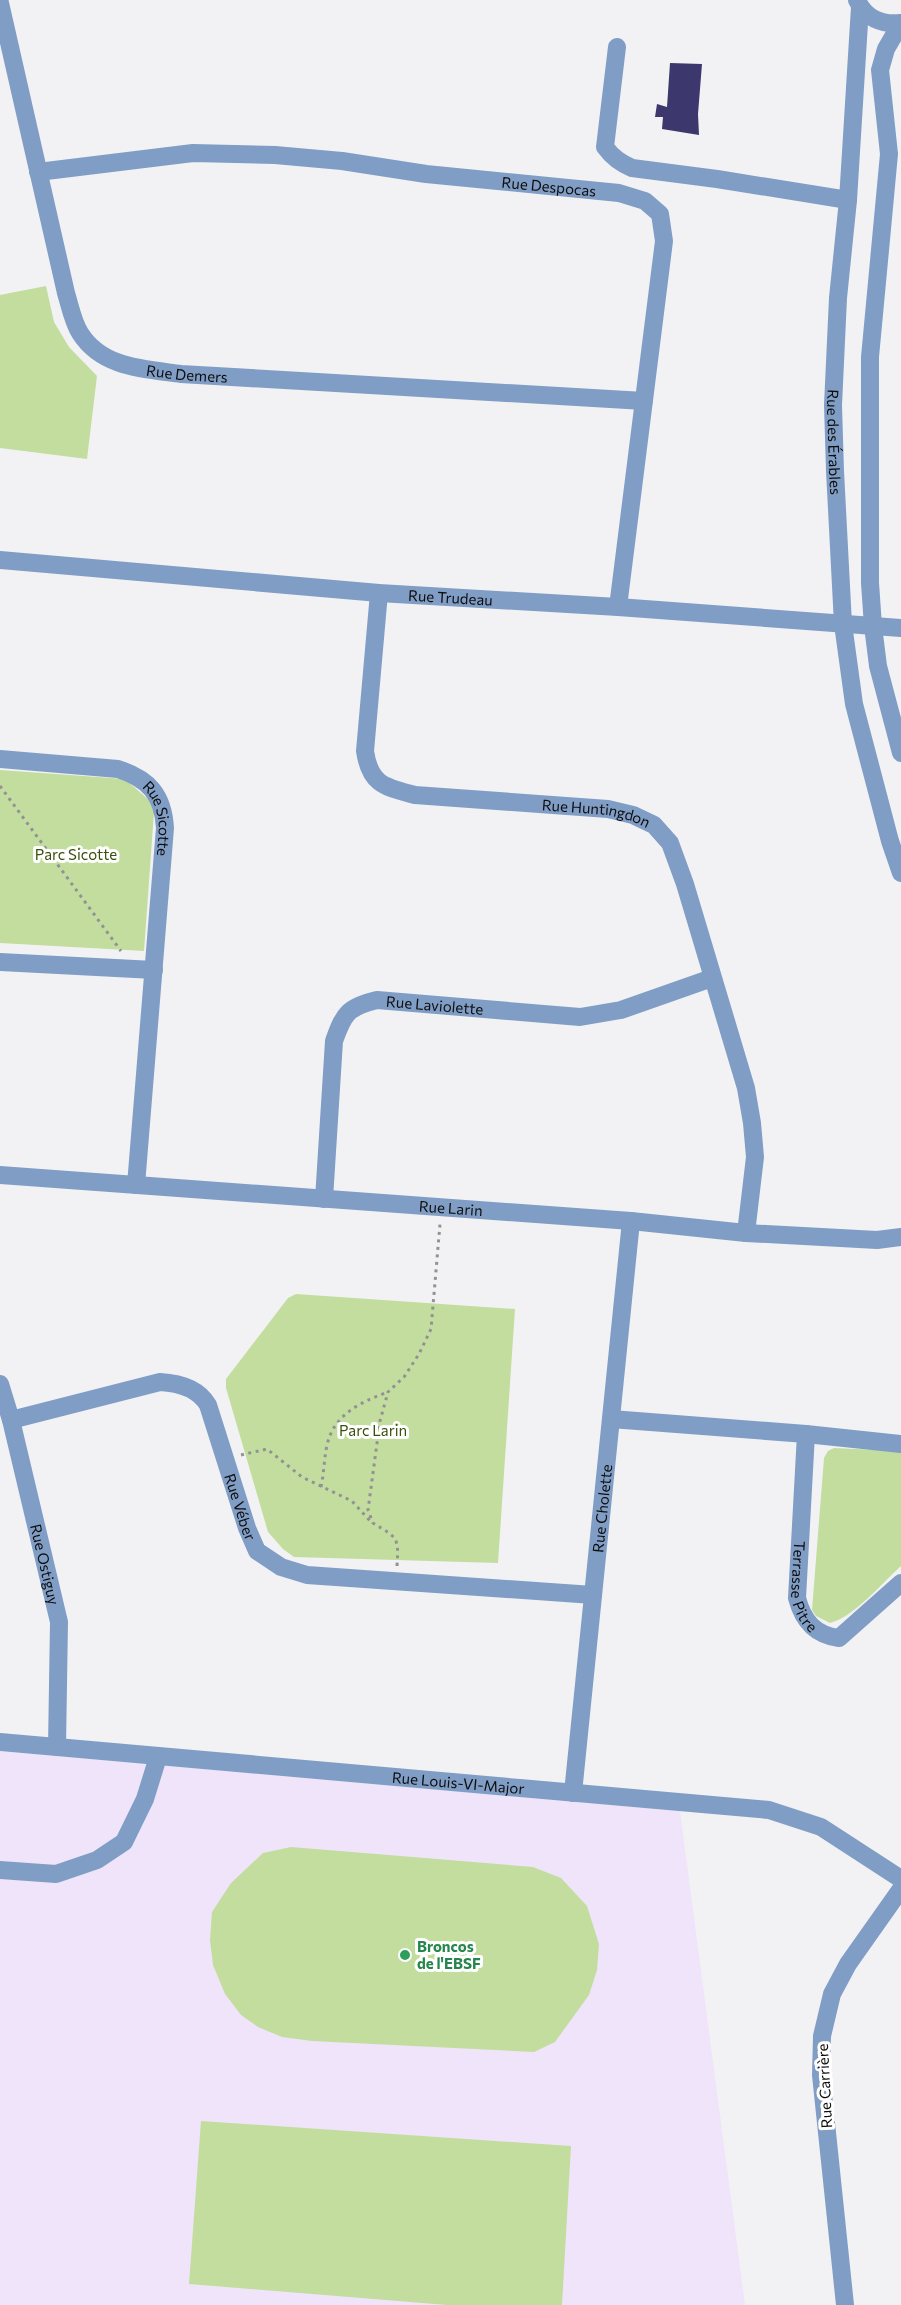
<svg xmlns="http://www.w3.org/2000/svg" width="901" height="2305" font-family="Commissioner,sans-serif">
<rect width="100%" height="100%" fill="#f2f2f5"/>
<path fill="#efe4f9" d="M0,1751L680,1811L745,2305H0Z"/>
<path fill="#c3dd9f" d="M46,286L54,322L69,347L97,376L87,459L0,448V295Z
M0,770L125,779L150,801L154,812L144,951L0,943Z
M296,1294L515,1309L498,1563L294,1557L283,1549L268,1532L226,1388V1379L288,1298Z
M834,1448L901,1451V1566C882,1583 854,1617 830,1623L816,1616L812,1610L824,1458L828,1451Z
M291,1847L533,1867L561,1878L587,1906L599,1944L597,1970L589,1995L555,2042L534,2052L312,2041L282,2037L258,2027L241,2015L225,1994L213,1965L210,1940L212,1912L231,1883L263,1853Z
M201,2121L571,2146L562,2305H447L189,2284Z"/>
<path fill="#3c376c" d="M670,63L702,64L698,114L699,135L662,129L663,117H655L657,104L667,107Z"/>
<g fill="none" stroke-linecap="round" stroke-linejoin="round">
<path stroke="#929295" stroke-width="3" stroke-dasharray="3 4.5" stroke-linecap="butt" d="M0,786L121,951
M241,1455L267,1449L302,1477L352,1501L371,1522
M321,1487C324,1473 324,1459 327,1445C334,1414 361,1402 388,1392
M397,1566C399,1536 397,1538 373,1523L368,1510L380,1421L388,1392L404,1377L419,1354L431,1329L440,1224"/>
<g stroke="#809ec5" stroke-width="18">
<path d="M857,0C865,18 882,25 901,23"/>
<path id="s1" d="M0,3L66,293C70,306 73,322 80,333C102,368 144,369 181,374L644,401"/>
<path id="s2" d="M860,7L848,200L838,298L833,405L835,471L843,624L854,704L890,841L901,873"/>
<path d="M901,23L886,49L880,70L889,154L870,357V583L873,626L878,666L901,753"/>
<path d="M617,47L605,147C613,158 621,163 632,168L717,179L848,200"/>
<path id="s3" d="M38,172L193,153L275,155L342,161L426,174L619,193L645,201L660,214L664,241L618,607"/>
<path id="s4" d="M0,560L379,593L618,607L901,628"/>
<path id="s5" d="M379,593L365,751C370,785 385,787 415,795L608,809L633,815L654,825L670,843L685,884L746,1088L752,1123L755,1157L746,1233"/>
<path id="s6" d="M0,759L118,769C149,779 163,795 165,828L136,1185"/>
<path d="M0,962L154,970"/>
<path id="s7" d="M0,1175L631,1221L746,1233L877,1240L901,1237"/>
<path id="s8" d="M324,1199L334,1041C344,1013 348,1007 377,1000L580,1017L621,1010L712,978"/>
<path id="s9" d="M0,1384L11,1420L59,1622L57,1747"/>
<path d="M611,1419L806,1434L901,1444"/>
<path id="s10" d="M11,1420L160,1382C178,1383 198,1388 208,1405L247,1528L257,1551L281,1567L307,1575L593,1595"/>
<path id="s11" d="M806,1434L797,1598C803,1621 815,1635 839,1638L901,1583"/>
<path id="s12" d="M0,1742L769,1810L821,1827L901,1879"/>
<path id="s13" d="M573,1793L631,1221"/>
<path d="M0,1870L56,1874L97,1860L124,1842L145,1799L158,1757"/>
<path d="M845,2305L821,2075L822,2036L832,1994L848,1964L901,1889"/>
</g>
</g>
<circle fill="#2e9e5b" stroke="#fff" stroke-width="2" cx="405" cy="1955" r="6"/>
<g text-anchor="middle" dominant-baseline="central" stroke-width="6" stroke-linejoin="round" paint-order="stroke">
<g font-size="15" fill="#0d0d0e" stroke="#fff">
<text stroke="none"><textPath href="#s3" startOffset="514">Rue Despocas</textPath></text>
<text stroke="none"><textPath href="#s1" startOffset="459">Rue Demers</textPath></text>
<text stroke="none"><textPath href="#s2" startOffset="436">Rue des Érables</textPath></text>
<text stroke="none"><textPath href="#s4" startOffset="452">Rue Trudeau</textPath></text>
<text stroke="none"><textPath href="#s5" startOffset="414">Rue Huntingdon</textPath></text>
<text stroke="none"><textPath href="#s6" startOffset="189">Rue Sicotte</textPath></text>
<text stroke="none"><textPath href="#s8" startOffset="280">Rue Laviolette</textPath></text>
<text stroke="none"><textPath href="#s7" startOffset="452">Rue Larin</textPath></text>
<text stroke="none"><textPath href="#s10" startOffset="316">Rue Véber</textPath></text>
<text stroke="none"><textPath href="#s13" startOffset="286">Rue Cholette</textPath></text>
<text stroke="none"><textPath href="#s9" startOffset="186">Rue Ostiguy</textPath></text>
<text stroke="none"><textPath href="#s11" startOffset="154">Terrasse Pitre</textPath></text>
<text stroke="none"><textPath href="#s12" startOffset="460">Rue Louis-VI-Major</textPath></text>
<text transform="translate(824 2086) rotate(-93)">Rue Carrière</text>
</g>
<g font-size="15" fill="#394f0a" stroke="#fff">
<text x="76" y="854">Parc Sicotte</text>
<text x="373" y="1430">Parc Larin</text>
</g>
<g font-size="15" font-weight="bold" fill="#27864d" stroke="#fff" text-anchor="start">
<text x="417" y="1946">Broncos<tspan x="417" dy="17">de l'EBSF</tspan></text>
</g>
</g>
</svg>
